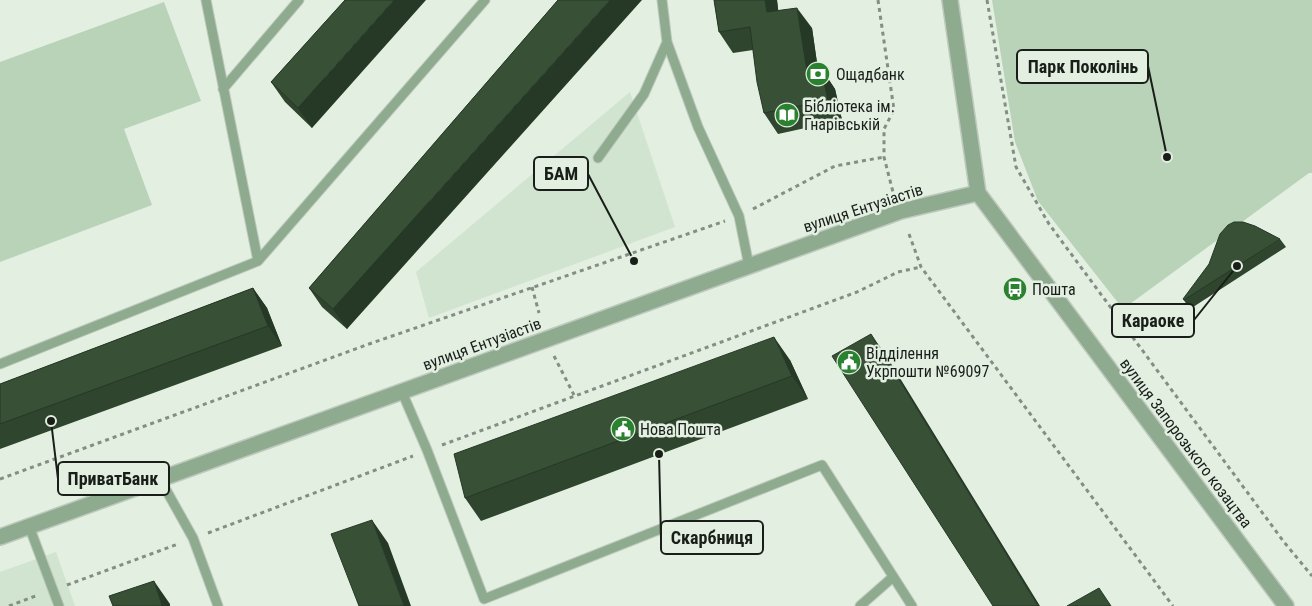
<svg xmlns="http://www.w3.org/2000/svg" width="1312" height="606" font-family="'Roboto Condensed',sans-serif">
<rect width="100%" height="100%" fill="#e2efe1"/>
<path fill="#d1e4d0" d="M630,92L675,227L429,318L416,272Z
M56,552L75,606H0V572Z"/>
<path fill="#b9d3b8" d="M992,0H1312V173H1309L1123,309L1038,201L1015,142Z
M164,2L201,101L124,129L152,205L0,262V62Z"/>
<g fill="none" stroke-linecap="round" stroke-linejoin="round">
<g stroke="#bec9bd" stroke-width="11">
<path id="service" d="M206,0L258,261
M662,0L667,42L698,127L739,216L749,266
M223,89L299,0
M598,158L644,94L667,42
M0,364L258,261L485,0
M402,392L427,450L484,599L822,465L912,606
M160,479L193,538L218,606
M29,526L59,606
M860,606L893,577"/>
</g>
<g stroke="#bec9bd" stroke-width="18">
<path id="tertiary" d="M950,0L978,193L1286,606
M0,537L901,211L978,193"/>
</g>
<path stroke="#848e84" stroke-width="3" stroke-dasharray="4 4" stroke-linecap="butt" d="M878,0L894,110L884,129V157L893,192
M987,0L1016,167L1049,224L1284,542L1312,576
M753,209L835,166L884,157
M909,234L921,267L1173,606
M532,287L539,313
M554,356L574,395
M442,445L857,292L898,272L921,267
M0,479L369,344L725,221
M208,533L413,456
M67,585L178,544
M9,606L38,595"/>
<use href="#service" stroke="#8fab8f" stroke-width="9"/>
<use href="#tertiary" stroke="#8fab8f" stroke-width="15"/>
</g>
<path fill="#2f452e" d="M345,0L312,128L285,102L271,82Z
M558,0L347,329L322,307L309,288Z
M714,0H777L778,10L812,28L818,69L821,68L835,89L842,120L778,134L764,113L753,50L733,53L719,32Z
M1280,239L1286,247L1190,309L1183,299Z
M253,288L267,308L282,346L0,449V384Z
M790,360L808,399L481,521L465,498Z"/>
<path fill="#263826" d="M394,0H426L312,128L298,108Z
M610,0H642L347,329L333,309Z
M765,0H777L781,33L767,12Z
M797,8L812,28L821,92L807,71Z
M821,68L835,89L842,120L828,100Z
M253,288L267,308L282,346L268,326Z
M871,334L887,357L1040,606H1038Z
M774,337L790,360L808,399L792,376Z
M372,520L388,543L411,606H404Z
M154,581L170,604V606H162Z"/>
<path fill="#375036" stroke="#263826" d="M345,0H394L298,108L271,82Z
M558,0H610L333,309L309,288Z
M714,0H765L767,12L797,8L807,71L821,68L828,100L764,113L757,82L750,27L719,32Z
M1234,222H1243L1255,226L1280,239L1184,300L1183,299L1209,264L1220,234L1228,225Z
M253,288L268,326L0,424V384Z
M871,334L1038,606H993L832,356Z
M774,337L792,376L465,498L454,454Z
M372,520L404,606H359L331,534Z
M154,581L162,606H113L109,596Z
M1099,588L1111,606H1067Z"/>
<defs>
<g id="bank-disc" transform="scale(1.25)"><circle r="9.5" fill="#2a812f" stroke="#e2efe1"/><path d="M-6-4H6V4H-6ZM0-2.3a2.3 2.3 0 1 0 0 4.6a2.3 2.3 0 1 0 0-4.6Z" fill="#fff"/></g>
<g id="library-disc" transform="scale(1.25)"><circle r="9.5" fill="#2a812f" stroke="#e2efe1"/><path d="M-6-4Q-3-5.5-.7-3.5V5Q-3 3-6 4ZM6-4Q3-5.5 .7-3.5V5Q3 3 6 4Z" fill="#fff"/></g>
<g id="bus-disc" transform="scale(1.25)"><circle r="9.5" fill="#2a812f" stroke="#e2efe1"/><path d="M-5-6H5V4H4V6H2V4H-2V6H-4V4H-5ZM-3.5-4V0h7V-4ZM-3.5 1.2v1.5H-2V1.2ZM2 1.2v1.5H3.5V1.2Z" fill="#fff"/></g>
<g id="civic-disc" transform="scale(1.25)"><circle r="9.5" fill="#2a812f" stroke="#e2efe1"/><path d="M-.6-6.5H3V-4.5H.6V-3L4-1V1h2V6H-6V1h2V-1L-.6-3ZM-1.2 2.5V6h2.4V2.5Z" fill="#fff"/></g>
</defs>
<g fill-rule="evenodd">
<use href="#bank-disc" x="818" y="74"/>
<use href="#library-disc" x="787" y="115"/>
<use href="#bus-disc" x="1015" y="289"/>
<use href="#civic-disc" x="849" y="362"/>
<use href="#civic-disc" x="623" y="429"/>
</g>
<g text-anchor="middle" dominant-baseline="central" stroke-width="5" stroke-linejoin="round" paint-order="stroke">
<g font-size="16" fill="#191e19" stroke="#e2efe1" text-anchor="start">
<text x="836" y="74">Ощадбанк</text>
<text x="804" y="106">Бібліотека ім.<tspan x="804" dy="18">Гнарівській</tspan></text>
<text x="1032" y="289">Пошта</text>
<text x="866" y="353">Відділення<tspan x="866" dy="18">Укрпошти №69097</tspan></text>
<text x="640" y="429">Нова Пошта</text>
</g>
<g font-size="16" fill="#191e19" stroke="#e2efe1">
<text transform="translate(863 208) rotate(-18)">вулиця Ентузіастів</text>
<text transform="translate(482 344) rotate(-20)">вулиця Ентузіастів</text>
<text transform="translate(1186 443) rotate(53)">вулиця Запорозького козацтва</text>
</g>
</g>
<path fill="none" stroke="#191e19" stroke-width="2" d="M1167 157L1148 66M634 261L588 174M1237 266L1194 320M51 421L58 479M659 454L661 538"/>
<g fill="#191e19" stroke="#e2efe1" stroke-width="2">
<circle cx="1167" cy="157" r="5"/>
<circle cx="634" cy="261" r="5"/>
<circle cx="1237" cy="266" r="5"/>
<circle cx="51" cy="421" r="5"/>
<circle cx="659" cy="454" r="5"/>
</g>
<g fill="#e2efe1" stroke="#191e19" stroke-width="2">
<rect x="1017" y="50" width="131" height="33" rx="5"/>
<rect x="534" y="157" width="54" height="33" rx="5"/>
<rect x="1112" y="304" width="82" height="33" rx="5"/>
<rect x="58" y="462" width="111" height="33" rx="5"/>
<rect x="661" y="521" width="102" height="33" rx="5"/>
</g>
<g font-size="18" text-anchor="middle" font-weight="bold" fill="#191e19">
<text x="1083" y="73">Парк Поколінь</text>
<text x="561" y="180">БАМ</text>
<text x="1153" y="327">Караоке</text>
<text x="113" y="485">ПриватБанк</text>
<text x="712" y="544">Скарбниця</text>
</g>
</svg>
